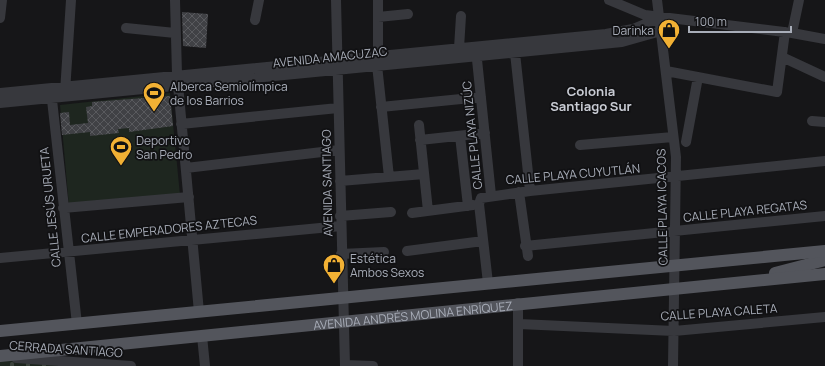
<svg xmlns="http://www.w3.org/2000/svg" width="825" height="366" font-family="Manrope,sans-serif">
<defs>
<pattern id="cemetery-stones" width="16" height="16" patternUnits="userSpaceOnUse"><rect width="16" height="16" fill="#1e261f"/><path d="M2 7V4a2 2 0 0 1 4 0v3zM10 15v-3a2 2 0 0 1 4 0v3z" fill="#3c433d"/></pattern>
<pattern id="building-cross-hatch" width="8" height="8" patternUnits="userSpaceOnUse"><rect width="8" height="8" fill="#404145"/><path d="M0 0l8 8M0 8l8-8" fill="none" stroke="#595a5e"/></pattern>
</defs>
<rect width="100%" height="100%" fill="#161618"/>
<path fill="#1e261f" d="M170,93L180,195L69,206L60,105Z"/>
<path fill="url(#cemetery-stones)" d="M0,359L105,366H0Z"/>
<path fill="url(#building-cross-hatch)" d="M182,12L208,14L206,48L183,46Z
M170,96L173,126L129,132V128L118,129L119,133L90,136V132L62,135L60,113L69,112L70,125L88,123L86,107L92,106V102Z"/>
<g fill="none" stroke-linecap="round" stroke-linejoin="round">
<path stroke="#37383d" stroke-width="10" d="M175,0L177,74L199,312
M336,0L345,366
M609,0L645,15L792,33L825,39
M657,0L676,157L673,366
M378,17L408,14
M0,18L2,0
M255,20L259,0
M126,28L175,33
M792,33L799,0
M459,48L461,16
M476,50L491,195
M515,53L530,191
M378,55V0
M782,57L825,77
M377,65L389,177
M666,71L777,92L785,32
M51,91L77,324
M65,92L71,0
M0,93L606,34L633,29L659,18
M0,103L622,42L661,31
M381,107L481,97
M812,121L825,122
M181,124L338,108
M419,125L428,211
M460,136L468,206
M420,140L485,133
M686,142L698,77
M580,145L673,137
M186,168L339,150
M340,181L424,174
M519,192L528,256
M63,208L189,197
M412,213L473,205
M340,216L391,212
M525,246L825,216
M407,251L483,241
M341,254L384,252
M0,258L341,226
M488,283L479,204L481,198L530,191L825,161
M519,324L674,331L825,317
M202,336L205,366
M16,358L131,366
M345,365L373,366
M518,366V303"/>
<g stroke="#53555c" stroke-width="12">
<path d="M775,273L825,260"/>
<path d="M0,331L825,251"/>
<path id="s1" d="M0,356L825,274"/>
</g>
</g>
<defs>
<g id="shop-pin" transform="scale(1.15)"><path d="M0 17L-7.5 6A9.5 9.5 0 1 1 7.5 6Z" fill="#f2b134" stroke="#111113"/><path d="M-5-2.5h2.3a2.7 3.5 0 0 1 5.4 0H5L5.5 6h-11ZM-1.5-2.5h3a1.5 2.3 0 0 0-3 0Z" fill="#111"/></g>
<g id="stadium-pin" transform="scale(1.15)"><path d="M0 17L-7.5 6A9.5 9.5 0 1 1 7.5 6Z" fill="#f2b134" stroke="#111113"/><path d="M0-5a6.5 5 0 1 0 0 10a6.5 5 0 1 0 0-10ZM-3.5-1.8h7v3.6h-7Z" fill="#111"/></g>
</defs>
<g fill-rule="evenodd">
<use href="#shop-pin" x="669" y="30"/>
<use href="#stadium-pin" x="154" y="93"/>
<use href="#stadium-pin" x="121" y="147"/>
<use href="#shop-pin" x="334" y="265"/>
</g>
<g text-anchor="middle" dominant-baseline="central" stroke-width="3.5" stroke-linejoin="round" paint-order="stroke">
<g font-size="12" fill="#a8adb8" stroke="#111113" text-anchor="start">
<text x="654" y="30" text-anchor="end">Darinka</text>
<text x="170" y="86">Alberca Semiolímpica<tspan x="170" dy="14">de los Barrios</tspan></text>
<text x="136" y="140">Deportivo<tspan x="136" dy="14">San Pedro</tspan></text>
<text x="350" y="258">Estética<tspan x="350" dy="14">Ambos Sexos</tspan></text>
</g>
<g font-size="12" fill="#a8adb8" stroke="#111113">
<text transform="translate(330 57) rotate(-6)">AVENIDA AMACUZAC</text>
<text transform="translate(472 135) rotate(-96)">CALLE PLAYA NIZÚC</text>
<text transform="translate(573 174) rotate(-5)">CALLE PLAYA CUYUTLÁN</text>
<text transform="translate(327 183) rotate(-91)">AVENIDA SANTIAGO</text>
<text transform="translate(50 207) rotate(-96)">CALLE JESÚS URUETA</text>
<text transform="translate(662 207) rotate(-91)">CALLE PLAYA ICACOS</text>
<text transform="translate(745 211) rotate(-6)">CALLE PLAYA REGATAS</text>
<text transform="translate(169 229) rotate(-6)">CALLE EMPERADORES AZTECAS</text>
<text transform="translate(719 312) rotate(-4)">CALLE PLAYA CALETA</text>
<text stroke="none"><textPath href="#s1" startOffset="415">AVENIDA ANDRÉS MOLINA ENRÍQUEZ</textPath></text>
<text transform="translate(66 349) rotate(4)">CERRADA SANTIAGO</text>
</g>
<g font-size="13" font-weight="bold" fill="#c9ccd4" stroke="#111113">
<text x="591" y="91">Colonia<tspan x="591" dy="15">Santiago Sur</tspan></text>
</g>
</g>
<path d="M689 26v6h102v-6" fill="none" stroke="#a8adb8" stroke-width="2"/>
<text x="695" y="26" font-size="12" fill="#a8adb8" stroke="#111113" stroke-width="3" paint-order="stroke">100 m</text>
</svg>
